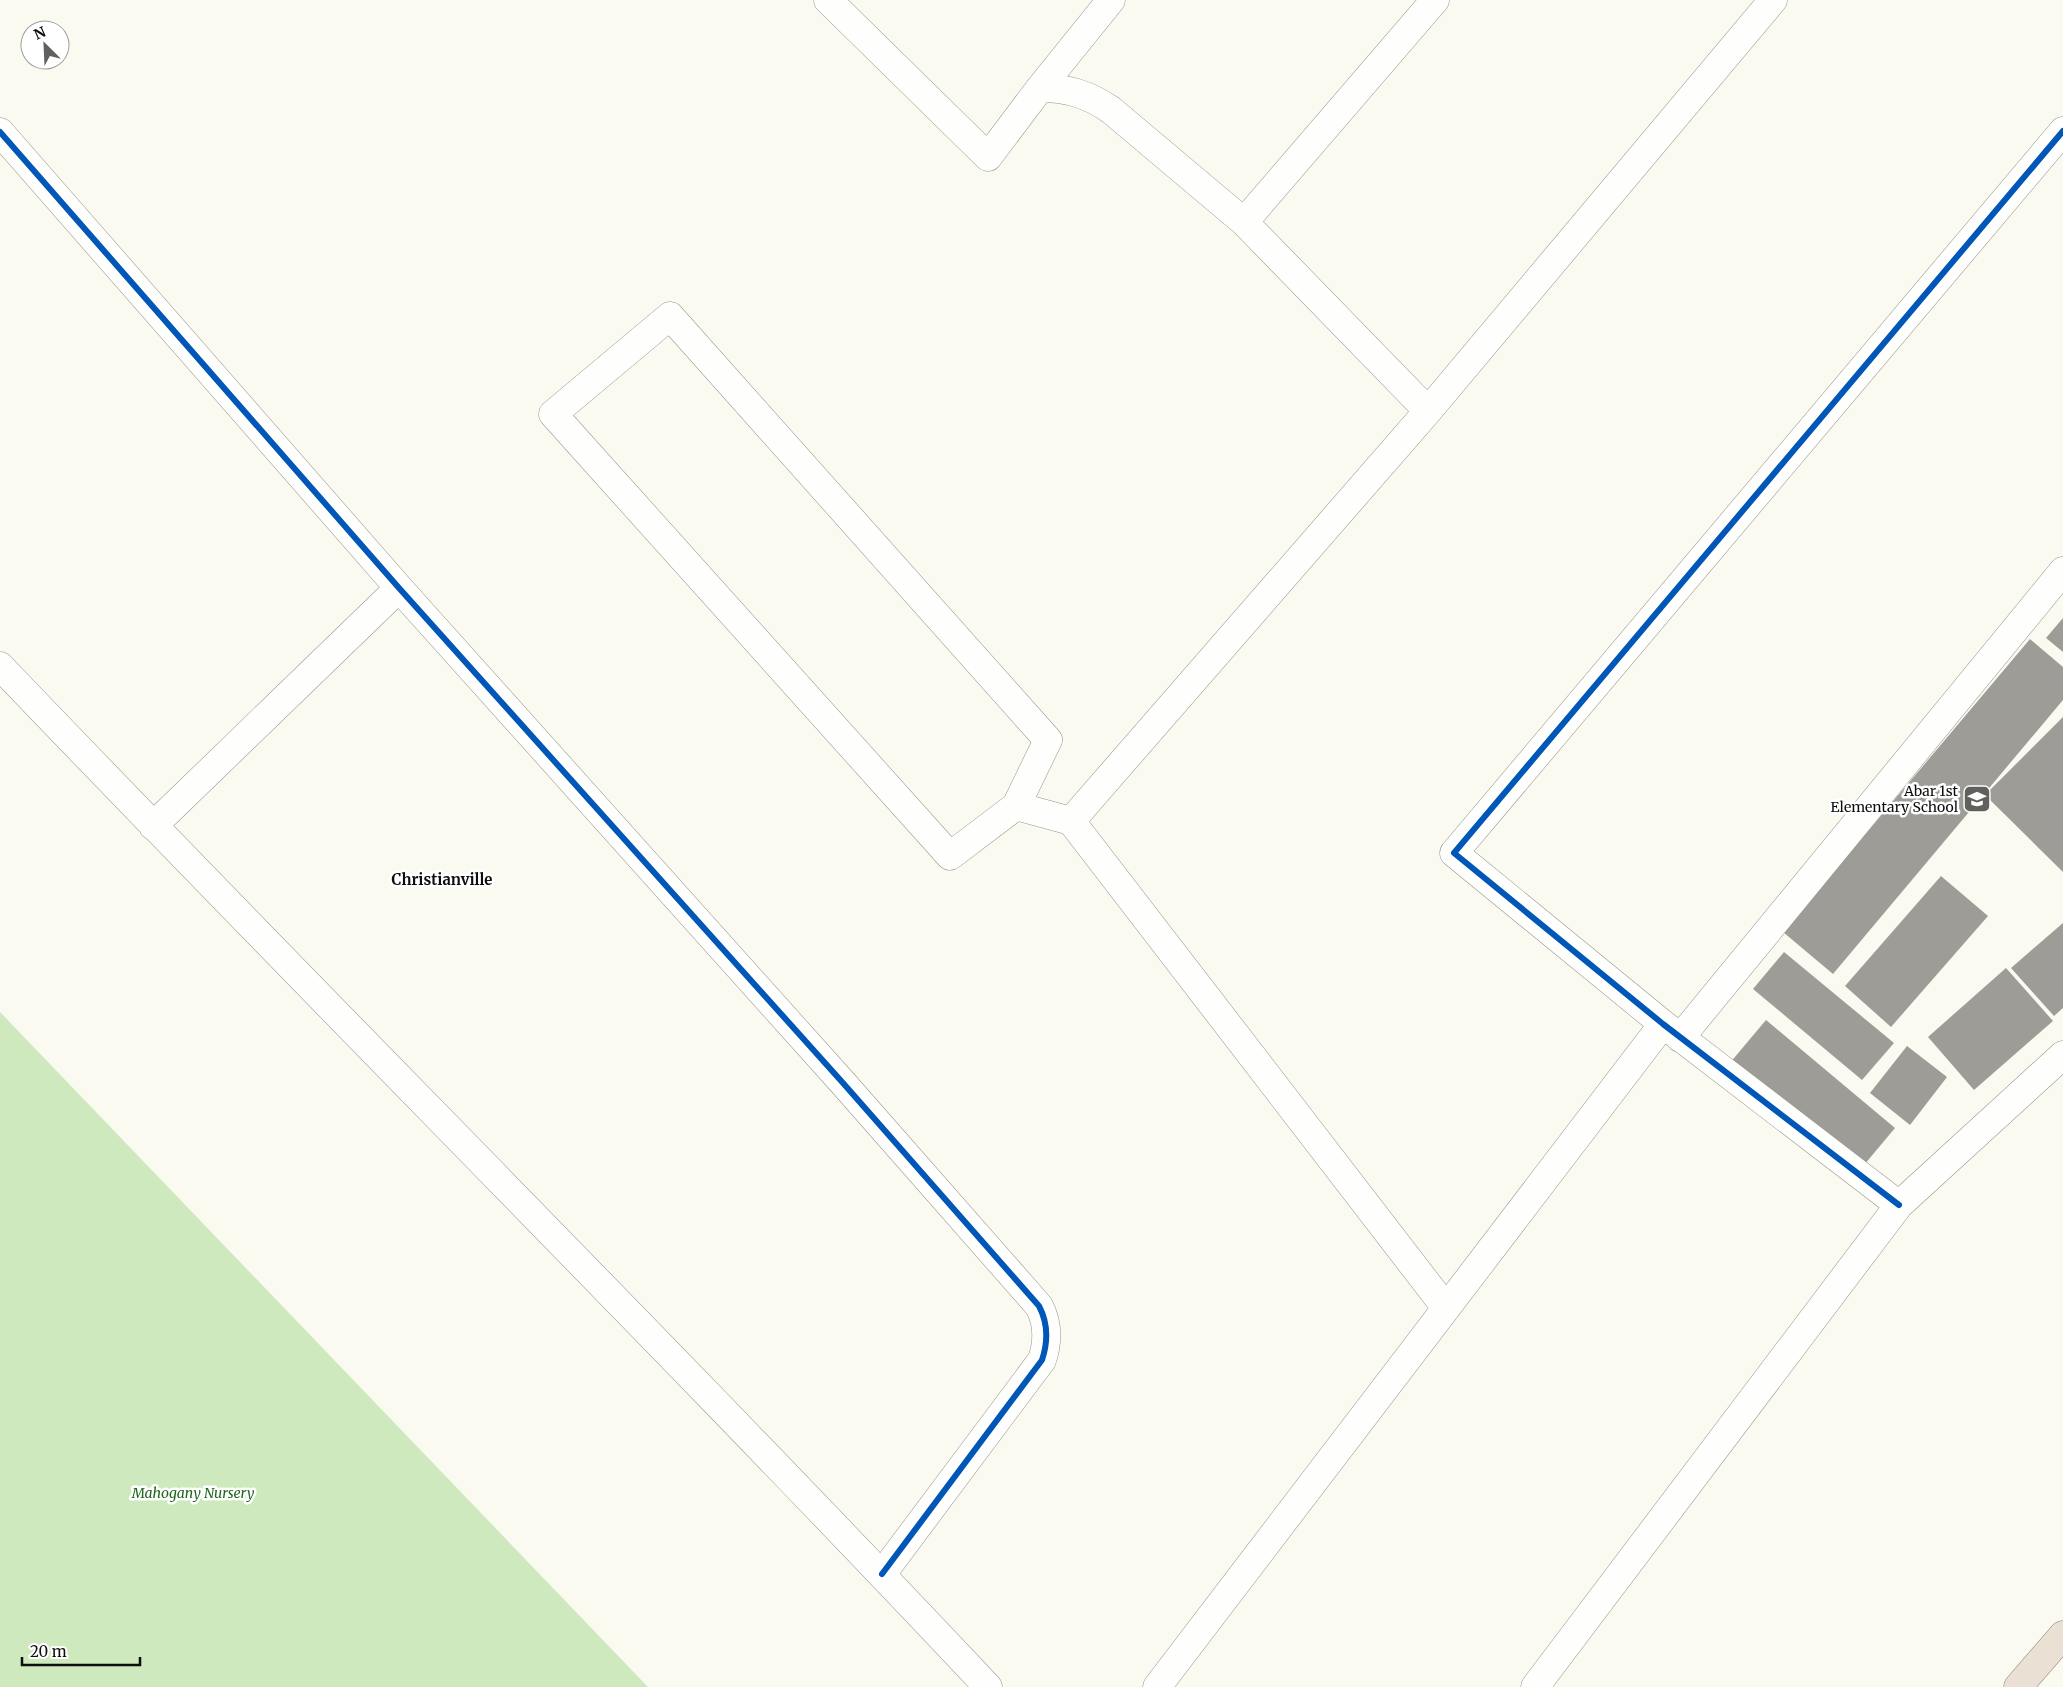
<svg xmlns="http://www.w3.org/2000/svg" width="2063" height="1687" font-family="Merriweather,serif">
<rect width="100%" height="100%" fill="#fbfaf0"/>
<path fill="#cee9be" d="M0,1012L648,1687H0Z"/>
<path fill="#9e9c96" d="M2063,618V652L2046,638Z
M2030,639L2063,667V700L1833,974L1783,932Z
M2063,717V872L1985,795Z
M1941,876L1988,916L1891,1027L1845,986Z
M2063,923V1008L2054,1016L2011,968Z
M1784,952L1894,1043L1862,1080L1753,989Z
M2006,968L2053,1021L1974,1090L1928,1037Z
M1766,1020L1895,1128L1859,1171L1729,1064Z
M1907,1046L1947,1077L1910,1125L1870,1093Z"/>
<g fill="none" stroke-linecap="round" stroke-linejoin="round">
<g stroke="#94948f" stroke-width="29">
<path id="street" d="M828,0L988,157L1040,88L1111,0
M1040,88C1067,88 1088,94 1111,110L1244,222L1428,411
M0,132L399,588L843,1083L1039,1306C1048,1323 1048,1342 1042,1360L882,1574
M1244,222L1435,0
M670,316L1048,740L1016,806L950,856L553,414Z
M0,666C327,1008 663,1342 988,1687
M1016,806L1071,821L1446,1308
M1071,821L1428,411L1773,0
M153,826L399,588
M1680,1038L2063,571
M1899,1205L1663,1024L1454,853L2063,131
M1157,1687L1663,1024
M1535,1687L1899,1205L2063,1055"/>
</g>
<g stroke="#81817c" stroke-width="29">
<path id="highway" d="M2018,1687L2063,1635"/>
</g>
<use href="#street" stroke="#fefefd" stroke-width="28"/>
<use href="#highway" stroke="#eae1d4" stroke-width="28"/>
<g stroke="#fff" stroke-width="9">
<path id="cycleway" d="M0,132L399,588L843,1083L1039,1306C1048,1323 1048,1342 1042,1360L882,1574
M1899,1205L1663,1024L1454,853L2063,131"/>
</g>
<use href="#cycleway" stroke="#0057b8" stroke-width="6"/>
</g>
<defs>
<g id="school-square" transform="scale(1.4375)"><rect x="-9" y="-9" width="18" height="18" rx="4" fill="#60605c" stroke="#fff"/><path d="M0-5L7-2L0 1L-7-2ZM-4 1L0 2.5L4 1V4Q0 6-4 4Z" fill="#fff"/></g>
</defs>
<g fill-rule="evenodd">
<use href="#school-square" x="1977" y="799"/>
</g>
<g text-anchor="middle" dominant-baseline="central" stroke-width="5" stroke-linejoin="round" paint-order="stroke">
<g font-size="14" fill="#0d0d0d" stroke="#fff" text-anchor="end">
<text x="1958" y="791">Abar 1st<tspan x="1958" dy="16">Elementary School</tspan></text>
</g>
<g font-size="14" font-style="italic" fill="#20651c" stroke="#fff">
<text x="193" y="1493">Mahogany Nursery</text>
</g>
<g font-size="15" font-weight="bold" fill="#0d0d0d" stroke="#fff">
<text x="442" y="879">Christianville</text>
</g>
</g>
<g transform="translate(45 45) rotate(336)"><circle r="24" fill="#ffffff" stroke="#9e9e9e"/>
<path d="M0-4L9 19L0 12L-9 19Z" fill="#60605c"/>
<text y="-8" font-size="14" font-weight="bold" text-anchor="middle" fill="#0d0d0d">N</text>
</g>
<path d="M22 1657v8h118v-8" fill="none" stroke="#0d0d0d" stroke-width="2.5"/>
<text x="30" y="1657" font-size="15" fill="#0d0d0d" stroke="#ffffff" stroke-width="4" paint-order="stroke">20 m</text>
</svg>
